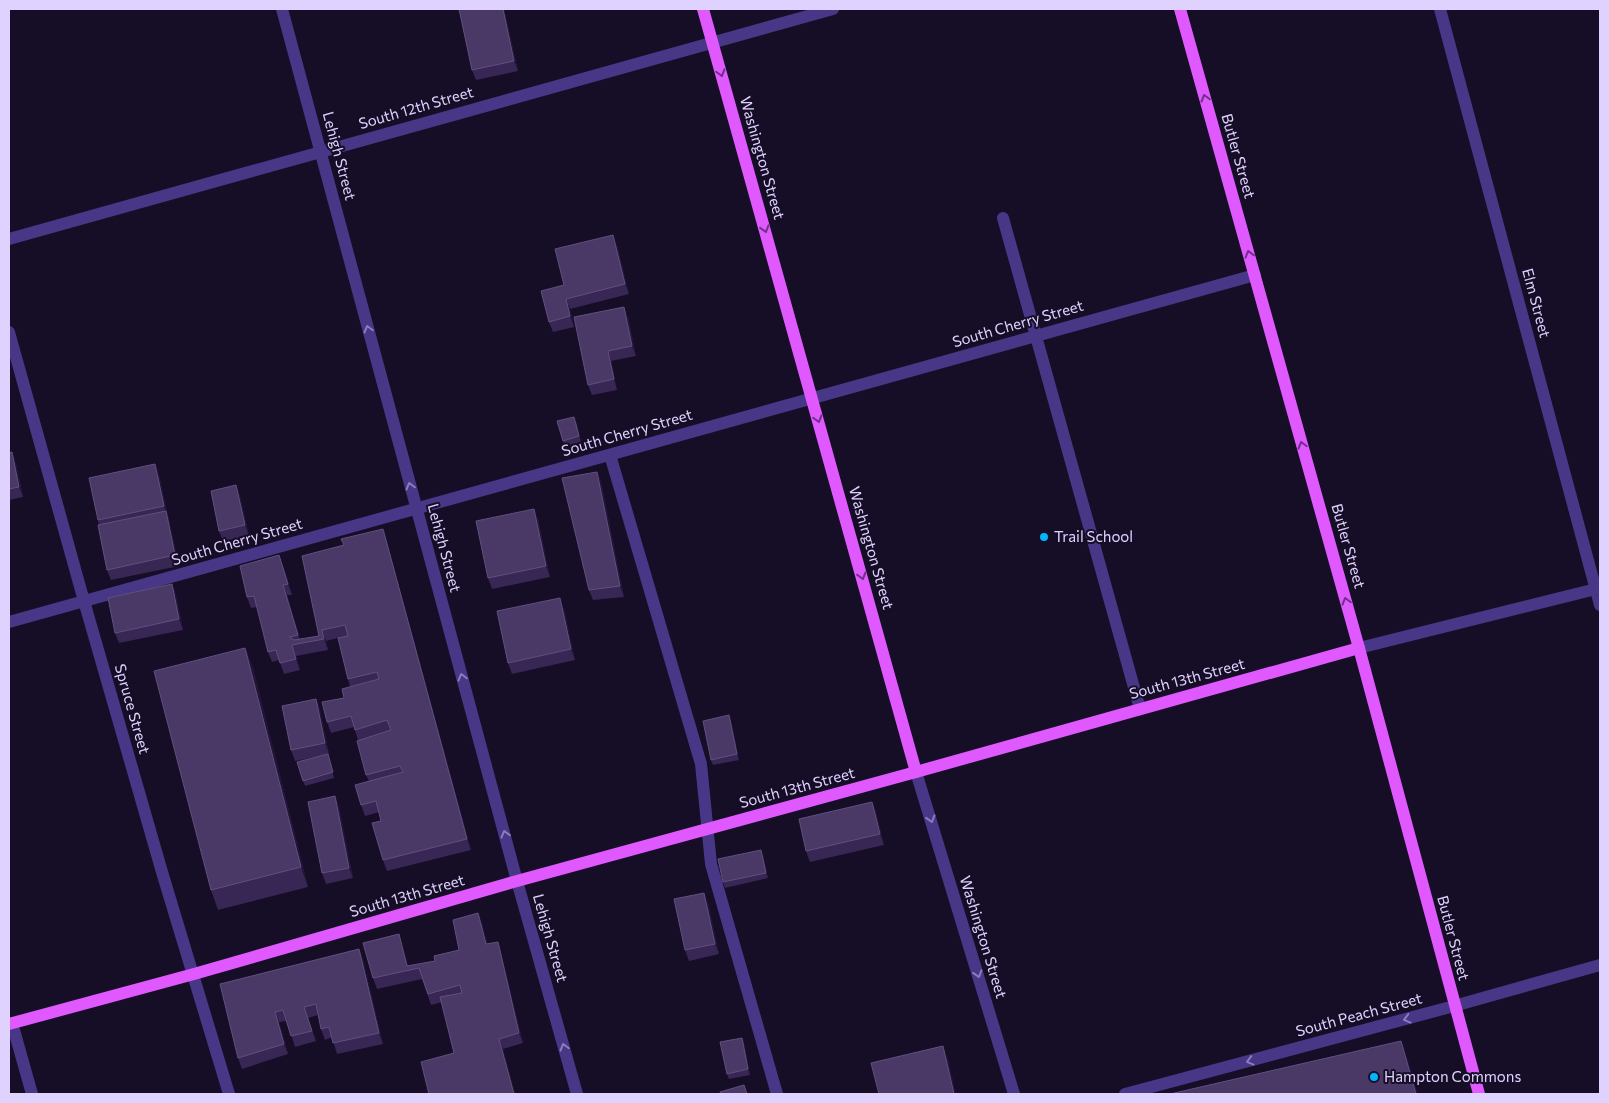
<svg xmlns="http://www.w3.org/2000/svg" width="1609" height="1103" viewBox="0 0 1609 1103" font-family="Commissioner,sans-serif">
  <rect width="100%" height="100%" fill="#160d26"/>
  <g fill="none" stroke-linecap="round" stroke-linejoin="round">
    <g stroke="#483687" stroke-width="12">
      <path d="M282 9 517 881 577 1094"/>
      <path d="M1440 9 1600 605"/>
      <path d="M1003 218 1140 709"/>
      <path d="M9 239 833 9"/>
      <path d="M9 332 84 601 162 872 229 1094"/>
      <path d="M610 455 701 764 711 864 777 1094"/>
      <path d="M9 622 1255 275"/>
      <path d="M1359 648 1596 589"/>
      <path d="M916 772 1014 1094"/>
      <path d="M12 1023 32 1094"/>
      <path d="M1125 1094 1454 1006 1600 965"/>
    </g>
    <g stroke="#e059ff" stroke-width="12">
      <path d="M703 9 916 772"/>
      <path d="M1180 9 1359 648 1479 1094"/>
      <path d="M9 1024 194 974 517 881 916 772 1359 648"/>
    </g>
  </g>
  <g fill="#382654">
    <path d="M459 9H504L518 71 476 80 472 70Z"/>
    <path d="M617 245 629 294 570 309 574 327 553 332 549 322 564 285Z"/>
    <path d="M628 317 636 356 611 361 617 390 592 395 588 385Z"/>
    <path d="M576 422 581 442 565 446 563 441Z"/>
    <path d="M9 453 16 463 23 497 9 500Z"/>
    <path d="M597 472 601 482 624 597 593 600 589 590Z"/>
    <path d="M159 475 179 566 111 580 107 570 99 525 98 520Z"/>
    <path d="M236 485 240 496 249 536 223 541 219 531Z"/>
    <path d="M538 519 550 577 492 589 488 578Z"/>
    <path d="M386 539 471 850 387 871 383 860 381 821 379 812 365 816 361 805 369 781 366 775 358 740 354 727 331 733 327 722 344 698 350 687 348 679 338 638 326 641 328 650 296 656 300 670 284 674 279 660 272 662 268 652 257 607 251 608 247 597 283 566 292 595H287L300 639 319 636 302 556Z"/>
    <path d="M172 584 176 595 183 630 119 643 115 633Z"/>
    <path d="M564 609 575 660 512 674 508 663Z"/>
    <path d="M245 648 253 668 308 887 218 910 211 890Z"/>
    <path d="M316 699 320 710 329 754H328L334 778 305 786 297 762 324 755 295 761 291 750Z"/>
    <path d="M731 721 739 760 713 765 711 760Z"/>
    <path d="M335 796 339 807 353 878 326 884 322 873Z"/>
    <path d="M872 802 876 812 884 845 810 862 806 851Z"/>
    <path d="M763 855 768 878 725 888 723 882Z"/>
    <path d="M708 903 719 954 689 961 685 950Z"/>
    <path d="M482 923 487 944 498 942 501 953 523 1043 503 1049 515 1094H429L454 1053 442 1002 431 1005 422 979 377 989 373 978 402 945 408 966 435 961 459 950Z"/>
    <path d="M359 949 363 960 383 1044 337 1054 332 1037 325 1040 321 1029 318 1015 308 1018 316 1041 295 1047 287 1021 279 1022 288 1054 242 1069 238 1058 220 984Z"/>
    <path d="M742 1038 744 1043 750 1075 729 1079 727 1074Z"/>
  </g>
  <g fill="#23143a">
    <path d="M503 9H504L518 71 514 61Z"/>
    <path d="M613 235 617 245 629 294 625 284Z"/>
    <path d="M566 299 570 309 574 327 570 316Z"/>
    <path d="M624 307 628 317 636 356 632 346Z"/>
    <path d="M608 351 611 361 617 390 614 379Z"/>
    <path d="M12 452 16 463 23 497 19 487Z"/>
    <path d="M155 464 159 475 179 566 175 555Z"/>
    <path d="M597 472 601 482 624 597 620 586Z"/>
    <path d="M236 485 240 496 249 536 245 525Z"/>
    <path d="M534 509 538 519 550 577 546 566Z"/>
    <path d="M383 529 386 539 471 850 467 839Z"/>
    <path d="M279 555 283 566 292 595 288 584Z"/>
    <path d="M172 584 176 595 183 630 179 619Z"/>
    <path d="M283 585 287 595 302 646 298 635Z"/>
    <path d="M560 598 564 609 575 660 571 649Z"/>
    <path d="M322 630 326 641 328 650 324 639Z"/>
    <path d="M292 645 296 656 300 670 296 659Z"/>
    <path d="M245 648 253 668 308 887 301 867Z"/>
    <path d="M316 699 320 710 329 754 325 743Z"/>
    <path d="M729 715 731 721 739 760 737 754Z"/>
    <path d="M335 796 339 807 353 878 349 868Z"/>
    <path d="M872 802 876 812 884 845 880 834Z"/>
    <path d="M761 850 763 855 768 878 766 873Z"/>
    <path d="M704 893 708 903 719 954 715 944Z"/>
    <path d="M478 913 482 923 490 955 486 944Z"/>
    <path d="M399 934 402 945 409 970H408Z"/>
    <path d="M498 942 501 953 523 1043 519 1033Z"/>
    <path d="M359 949 363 960 383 1044 379 1033Z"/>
    <path d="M275 1012 279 1022 288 1054 284 1044Z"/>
    <path d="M742 1038 744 1043 750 1075 748 1069Z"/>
    <path d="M499 1039 503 1049 515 1094H514Z"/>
    <path d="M1401 1041 1408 1060 1418 1094H1416Z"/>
    <path d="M943 1046 949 1062 956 1094H954Z"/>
  </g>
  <g fill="#4a3866" stroke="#61507e">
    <path d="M459 9H503L514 61 472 70Z"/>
    <path d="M613 235 625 284 566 299 570 316 549 322 541 291 564 285 555 249Z"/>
    <path d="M624 307 632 346 608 351 614 379 588 385 574 317Z"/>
    <path d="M574 417 579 436 563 441 557 421Z"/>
    <path d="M12 452 19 487 9 489V453Z"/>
    <path d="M155 464 164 506 98 520 89 478Z"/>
    <path d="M597 472 620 586 589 590 562 478Z"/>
    <path d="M236 485 245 525 219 531 211 491Z"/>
    <path d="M534 509 546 566 488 578 476 521Z"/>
    <path d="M166 511 175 555 107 570 98 525Z"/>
    <path d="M383 529 467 839 383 860 372 823 381 821 376 801 361 805 355 785 403 772 400 766 366 775 357 741 391 730 387 720 355 730 351 716 327 722 322 702 344 698 342 689 379 679 377 672 348 679 338 638 348 636 345 625 322 630 324 639 292 645 296 659 280 663 276 650 268 652 254 596 247 597 240 566 279 555 288 584 283 585 298 635 289 637 294 640 319 636 302 556 344 545 341 539Z"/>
    <path d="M172 584 179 619 115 633 108 598Z"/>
    <path d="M560 598 571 649 508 663 497 611Z"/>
    <path d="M245 648 301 867 211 890 154 671Z"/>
    <path d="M316 699 325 743 291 750 282 706Z"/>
    <path d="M729 715 737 754 711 760 703 721Z"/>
    <path d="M328 754 333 772 303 781 297 762Z"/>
    <path d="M335 796 349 868 322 873 308 802Z"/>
    <path d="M872 802 880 834 806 851 799 819Z"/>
    <path d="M761 850 766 873 723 882 718 859Z"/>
    <path d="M704 893 715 944 685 950 674 899Z"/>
    <path d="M478 913 486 944 498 942 519 1033 499 1039 514 1094H429L421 1062 454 1053 440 997 462 993 460 985 428 994 419 968 373 978 363 943 399 934 407 966 435 961 434 956 459 950 453 920Z"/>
    <path d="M359 949 379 1033 333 1043 329 1027 321 1029 316 1004 304 1007 312 1031 291 1036 283 1010 275 1012 284 1044 238 1058 220 984Z"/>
    <path d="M742 1038 748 1069 727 1074 720 1042Z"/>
    <path d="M1401 1041 1416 1094H1170Z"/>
    <path d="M943 1046 954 1094H879L871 1063Z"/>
    <path d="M744 1085 747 1094H721L720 1092Z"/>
  </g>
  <defs><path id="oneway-chevron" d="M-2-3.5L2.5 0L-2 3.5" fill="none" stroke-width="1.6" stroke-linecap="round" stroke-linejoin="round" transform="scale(1.25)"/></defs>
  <g stroke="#712f88">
    <use href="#oneway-chevron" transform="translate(721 73) rotate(74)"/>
    <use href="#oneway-chevron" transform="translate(1205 98) rotate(-106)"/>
    <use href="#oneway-chevron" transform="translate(765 229) rotate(74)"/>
    <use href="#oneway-chevron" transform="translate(1249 254) rotate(-106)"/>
    <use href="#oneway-chevron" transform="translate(818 419) rotate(74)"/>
    <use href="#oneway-chevron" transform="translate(1302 445) rotate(-106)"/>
    <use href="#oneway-chevron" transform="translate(862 576) rotate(74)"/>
    <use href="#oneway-chevron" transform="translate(1346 601) rotate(-106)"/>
  </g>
  <g stroke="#8c7cbd">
    <use href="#oneway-chevron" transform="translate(368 329) rotate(-105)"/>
    <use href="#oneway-chevron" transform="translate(410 486) rotate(-105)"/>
    <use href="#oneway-chevron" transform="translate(462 677) rotate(-105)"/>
    <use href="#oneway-chevron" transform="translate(931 819) rotate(73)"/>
    <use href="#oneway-chevron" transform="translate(505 834) rotate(-105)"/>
    <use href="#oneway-chevron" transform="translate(978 974) rotate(73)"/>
    <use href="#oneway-chevron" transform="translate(1407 1019) rotate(165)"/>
    <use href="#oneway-chevron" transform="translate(564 1047) rotate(-106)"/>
    <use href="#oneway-chevron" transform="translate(1250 1061) rotate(165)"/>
  </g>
  <g fill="#00b5fd" stroke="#160d26" stroke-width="2">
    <circle cx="1044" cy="537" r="5"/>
    <circle cx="1374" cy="1077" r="5"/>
  </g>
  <g text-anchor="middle" stroke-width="4" stroke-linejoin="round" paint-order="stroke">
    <g font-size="15" fill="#e0d2ff" stroke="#160d26">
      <text transform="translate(416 108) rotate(-16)" y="5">South 12th Street</text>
      <text transform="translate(339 156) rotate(75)" y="5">Lehigh Street</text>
      <text transform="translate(1238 156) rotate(74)" y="5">Butler Street</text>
      <text transform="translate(762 158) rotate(74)" y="5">Washington Street</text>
      <text transform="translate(1536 303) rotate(75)" y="5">Elm Street</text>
      <text transform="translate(1018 324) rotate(-16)" y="5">South Cherry Street</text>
      <text transform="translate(627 433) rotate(-16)" y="5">South Cherry Street</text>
      <text transform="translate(237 542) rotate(-16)" y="5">South Cherry Street</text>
      <text transform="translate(1348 546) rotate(74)" y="5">Butler Street</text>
      <text transform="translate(444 548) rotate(75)" y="5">Lehigh Street</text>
      <text transform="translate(871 548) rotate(74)" y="5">Washington Street</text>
      <text transform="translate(1187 679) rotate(-15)" y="5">South 13th Street</text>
      <text transform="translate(132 709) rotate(74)" y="5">Spruce Street</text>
      <text transform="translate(797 788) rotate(-15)" y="5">South 13th Street</text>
      <text transform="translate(407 896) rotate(-16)" y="5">South 13th Street</text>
      <text transform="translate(983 937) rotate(73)" y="5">Washington Street</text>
      <text transform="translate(550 938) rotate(74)" y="5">Lehigh Street</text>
      <text transform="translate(1453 938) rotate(75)" y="5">Butler Street</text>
      <text transform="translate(1359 1015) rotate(-15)" y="5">South Peach Street</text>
    </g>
    <g font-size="15" fill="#e0d2ff" stroke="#160d26" text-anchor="start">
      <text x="1054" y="542">Trail School</text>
      <text x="1384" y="1082">Hampton Commons</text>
    </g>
  </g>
  <rect width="1609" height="1103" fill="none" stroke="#e0d2ff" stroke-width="20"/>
</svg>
